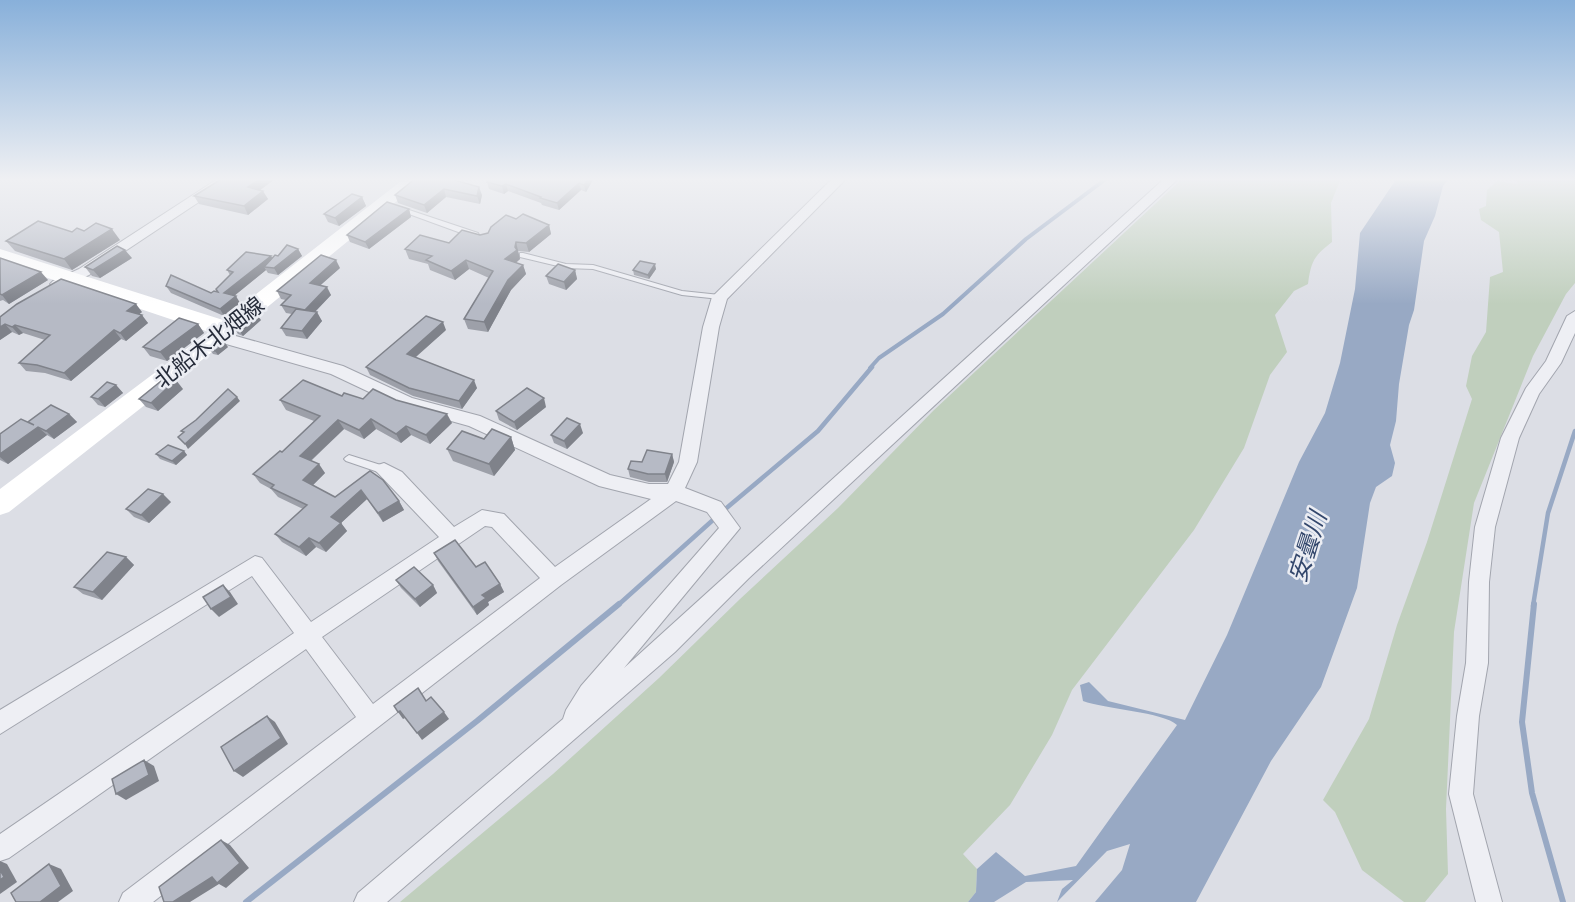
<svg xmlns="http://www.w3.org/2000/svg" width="1575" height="902" viewBox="0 0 1575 902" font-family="'Space Grotesk','Noto Sans JP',sans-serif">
  <rect width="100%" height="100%" fill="#dcdee5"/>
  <g fill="#c0cfbd">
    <path d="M1183 178H1341L1331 203 1332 242C1314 256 1311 261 1308 284L1294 291 1275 315 1287 352 1270 375 1244 448 1194 530 1072 690 1052 735 1010 805 963 854 977 869 976 892 968 902H400L553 774 659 678 740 599 838 508 934 410Z"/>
    <path d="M1514 178H1575V283L1566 294 1533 356 1474 503 1454 632 1446 809 1448 874 1425 902H1404L1362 870 1335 812 1323 800 1369 719 1397 625 1427 542 1472 399 1466 386 1472 356 1486 332 1490 277 1503 272 1499 232 1481 220 1479 209 1486 206 1487 190 1497 181 1518 184Z"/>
  </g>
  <path fill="#98a9c4" d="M1397 178H1449L1443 186 1435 216 1424 241 1414 310 1409 325 1399 384 1396 421 1390 445 1395 463 1392 476 1376 487 1370 503 1357 588 1321 687 1271 761 1196 902H1095L1122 870 1130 844 1107 851 1057 902 1062 889 1073 880 1026 882 994 902H968L976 892 977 869 996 852 1025 876 1076 866 1177 725C1164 712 1104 709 1083 701L1080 685 1089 682 1108 701 1185 720 1227 635 1299 462 1325 413 1340 363 1355 289 1360 233Z"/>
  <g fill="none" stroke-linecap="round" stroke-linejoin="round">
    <path stroke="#98a9c4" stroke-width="4" d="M870 368 879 358 943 314 1026 239 1107 178"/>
    <g stroke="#98a9c4" stroke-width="4.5">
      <path d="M617 606 723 511 818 431 872 367"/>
      <path d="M1533 606 1548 513 1575 431"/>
    </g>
    <g stroke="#98a9c4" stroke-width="6">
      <path d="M1534 604 1522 722 1532 793 1563 902"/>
      <path d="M246 902 477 721 619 604"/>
    </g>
    <defs>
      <g id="lane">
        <path d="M400 207 478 233 479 235 475 237H472L398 210 397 209Z"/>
        <path d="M520 253H523L566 264 593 265 682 291 720 295 724 297 720 299 682 295 593 269 566 268 520 257Z"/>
        <path d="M349 455 387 467 389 470 387 473 384 474 346 461 344 459 346 457Z"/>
      </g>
      <g id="street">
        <path d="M219 178H235L89 275 58 289 50 284 53 281 79 269Z"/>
        <path d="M833 178H847L727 299 719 327 697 462 685 488 721 502 740 528 624 668 1165 178H1179L749 578 675 652 387 902H354L358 893 563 719 566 710 581 686 719 528 707 512 676 501 561 585 153 902H119L123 893 356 717 306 649 9 858 0 861V834L294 633 252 576 0 734V710L255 556 262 558 311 622 439 537 375 470 378 465 384 463 402 472 454 527 482 510 504 514 555 567 651 499 599 486 469 426 401 407 331 374 212 340 210 336 212 332 218 331 343 366 412 398 480 416 610 475 649 484H668L679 462 703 327 712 297ZM485 526 492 527 540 578 373 704 322 637Z"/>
        <path d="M1575 311V333L1561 363 1539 394 1519 438 1495 527 1489 582 1488 663 1479 716 1473 794 1502 902H1476L1449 794 1457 716 1466 663 1469 582 1475 527 1501 438 1526 388 1546 361 1567 316Z"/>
      </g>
    </defs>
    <use href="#lane" stroke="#a2a5ae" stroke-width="2"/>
    <use href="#street" stroke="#a2a5ae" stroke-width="2"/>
    <use href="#lane" fill="#eeeff4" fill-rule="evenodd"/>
    <use href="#street" fill="#eeeff4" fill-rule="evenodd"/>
    <path fill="#fff" fill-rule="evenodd" d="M405 178H425L226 341 9 512 0 515V489L209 332 0 262V249L223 320Z"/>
  </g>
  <g fill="#9da0a9">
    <path d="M223 178H274L275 179 260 190 268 199 248 215 199 204 194 196Z"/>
    <path d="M416 178 482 195 480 204 446 197 427 213 398 203 395 195Z"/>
    <path d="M594 178 586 192 581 190 559 210 542 205 541 203 508 191 504 194 489 189 487 182Z"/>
    <path d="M362 197 366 206 339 226 328 222 324 214Z"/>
    <path d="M409 209 411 217 369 249 350 242 347 235Z"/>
    <path d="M516 219 549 225 551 234 529 252 518 251 520 259 516 263 523 265 526 274 511 290 488 332 468 329 464 319 489 278 469 269 455 280 430 270 428 264 409 259 405 249 449 243 488 233Z"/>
    <path d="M84 231 120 240 72 270 15 251 6 241Z"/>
    <path d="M298 249 302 256 278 275 268 273 266 270 234 296 240 303 224 316 171 293 166 286 211 293 217 291 230 275 227 270 271 256 272 259Z"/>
    <path d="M0 258 48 280 9 304 3 300 0 301Z"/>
    <path d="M132 258 100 278 92 276 85 267Z"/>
    <path d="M340 268 320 285 331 295 315 312 322 321 307 339 286 336 281 328 292 314 286 313 281 305 286 300 281 299 277 291Z"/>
    <path d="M656 269 649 279 634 275 633 270Z"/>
    <path d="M575 270 577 279 566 290 549 284 546 276Z"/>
    <path d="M142 312 139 314 148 323 126 341 121 339 71 381 45 373 26 371 19 363 45 340 23 333 19 335 12 332 0 340V317Z"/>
    <path d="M261 320 243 336 238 334 232 326Z"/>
    <path d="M198 324 204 333 167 361 150 356 143 347Z"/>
    <path d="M446 330 416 357 477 388 462 409 413 396 370 375 366 367Z"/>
    <path d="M228 347 218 355 213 354 210 350Z"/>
    <path d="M116 385 123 393 105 407 98 405 91 397Z"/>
    <path d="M183 389 158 411 146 407 139 399Z"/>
    <path d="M342 396 363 399 396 400 452 423 430 444 411 435 401 443 376 429 364 439 344 429 311 461 325 473 313 485 335 497 370 471 399 501 404 510 383 522 367 499 341 523 347 531 326 552 316 547 306 556 282 542 275 534 303 509 278 497 271 489 260 483 253 474 282 452 314 421 286 410 280 400Z"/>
    <path d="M546 407 517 430 499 420 496 411Z"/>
    <path d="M69 414 77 422 54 439 47 435 8 464 0 460V434L28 422Z"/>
    <path d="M583 433 567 449 554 443 551 435Z"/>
    <path d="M511 437 515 450 494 476 453 461 447 449 484 439Z"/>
    <path d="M184 451 187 455 176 465 160 459 156 454Z"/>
    <path d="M672 454 674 462 667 482H649L630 477 628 469 642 462Z"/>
    <path d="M171 502 149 523 134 517 126 509Z"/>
    <path d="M434 553 476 567 500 584 504 592 488 602 489 605 477 615 438 561Z"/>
    <path d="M126 557 134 565 102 600 83 594 74 587Z"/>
    <path d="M396 580 433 585 437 593 420 607 401 588Z"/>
  </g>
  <g fill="#7f828a">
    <path d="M261 178H274L275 179 252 196 248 187Z"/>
    <path d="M589 178H594L586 192 584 185Z"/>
    <path d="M579 183 581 190 559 210 557 203Z"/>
    <path d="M506 184 508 191 504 194 502 186Z"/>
    <path d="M479 187 482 195 480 204 477 196Z"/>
    <path d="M444 189 446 197 427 213 424 205Z"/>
    <path d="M263 191 268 199 248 215 244 206Z"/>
    <path d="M362 197 366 206 339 226 335 218Z"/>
    <path d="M409 209 411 217 369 249 365 242Z"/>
    <path d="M549 225 551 234 529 252 526 243Z"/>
    <path d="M112 229 120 240 72 270 64 259Z"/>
    <path d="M516 242 520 259 508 269 505 259 515 247Z"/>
    <path d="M298 249 302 256 278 275 274 268Z"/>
    <path d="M125 250 132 258 100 278 93 270Z"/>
    <path d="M271 256 275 263 264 267 266 270 229 300 224 293Z"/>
    <path d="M336 260 340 268 314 291 310 283Z"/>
    <path d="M466 260 469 269 455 280 451 271Z"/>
    <path d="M655 264 656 269 649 279 648 275Z"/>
    <path d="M523 265 526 274 511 290 488 332 484 322 508 280Z"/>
    <path d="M575 270 577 279 566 290 564 282Z"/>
    <path d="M41 272 48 280 9 304 2 295Z"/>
    <path d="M327 287 331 295 309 318 305 310Z"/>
    <path d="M236 296 240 303 224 316 220 309Z"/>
    <path d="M136 304 142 312 133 319 127 311Z"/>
    <path d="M255 312 261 320 243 336 237 327Z"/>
    <path d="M317 312 322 321 307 339 302 331Z"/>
    <path d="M142 315 148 323 126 341 120 333Z"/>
    <path d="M443 322 446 330 411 361 407 354Z"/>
    <path d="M5 324 12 332 0 340V327Z"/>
    <path d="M198 324 204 333 167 361 160 352Z"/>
    <path d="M15 325 23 333 19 335 12 327Z"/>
    <path d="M114 330 121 339 71 381 64 373Z"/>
    <path d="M225 343 228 347 218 355 215 351Z"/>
    <path d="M176 380 183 389 158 411 151 403Z"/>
    <path d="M474 380 477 388 462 409 459 401Z"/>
    <path d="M116 385 123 393 105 407 98 399Z"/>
    <path d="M237 397 240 401 188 449 185 444Z"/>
    <path d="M544 398 546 407 517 430 514 422Z"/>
    <path d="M69 414 77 422 54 439 46 431Z"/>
    <path d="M447 414 452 423 430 444 426 435Z"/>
    <path d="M371 419 376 429 364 439 359 430Z"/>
    <path d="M338 420 344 429 306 465 300 456Z"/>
    <path d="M580 424 583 433 567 449 564 441Z"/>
    <path d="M406 426 411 435 401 443 396 434Z"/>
    <path d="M38 427 47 435 8 464 0 457V454Z"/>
    <path d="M511 437 515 450 494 476 489 464Z"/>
    <path d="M184 451 187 455 176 465 172 461Z"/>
    <path d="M672 454 674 462 667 482 665 474Z"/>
    <path d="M319 464 325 473 309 489 303 480Z"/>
    <path d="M361 490 367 499 341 523 347 531 326 552 319 543 331 517Z"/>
    <path d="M163 494 171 502 149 523 141 515Z"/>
    <path d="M399 501 404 510 383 522 378 513Z"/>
    <path d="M309 538 316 547 306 556 299 547Z"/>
    <path d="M126 557 134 565 102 600 93 592Z"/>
    <path d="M500 584 504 592 488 602 489 605 477 615 473 607 482 595Z"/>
    <path d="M223 585 230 592 238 604 219 617 211 609Z"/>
    <path d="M433 585 437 593 420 607 415 599Z"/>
    <path d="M400 711 405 718 403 719 398 712Z"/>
    <path d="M444 712 449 719 422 740 417 733Z"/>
    <path d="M267 716 275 722 288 744 243 777 234 771Z"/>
    <path d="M144 760 154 766 159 781 126 800 116 794Z"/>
    <path d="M221 840 230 845 249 868 226 888 219 884 190 902H173Z"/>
    <path d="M0 861 7 864 17 882 0 894Z"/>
    <path d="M49 864 61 869 73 891 58 902H40Z"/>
  </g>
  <g fill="#b6bac5" stroke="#7f828a" stroke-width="1.5">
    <path d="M223 178H261L248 187 263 191 244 206 194 196Z"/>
    <path d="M416 178H447L479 187 477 196 444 189 424 205 395 195Z"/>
    <path d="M491 178H589L584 185 579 183 557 203 540 198 541 197 506 184 502 186 487 182Z"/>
    <path d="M352 194 362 197 335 218 324 214Z"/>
    <path d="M387 202 409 209 365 242 347 235Z"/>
    <path d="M523 214 549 225 526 243 516 242 515 247 517 250 505 259 523 265 508 280 484 322 464 319 493 271 466 260 451 271 426 260 432 256 405 249 420 235 449 243 462 230 480 235 488 233 491 227 506 215 516 219Z"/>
    <path d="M38 221 72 232 77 228 84 231 96 223 112 229 64 259 6 241Z"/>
    <path d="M287 245 298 249 274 268 264 267 275 255 278 256Z"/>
    <path d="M117 246 125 250 93 270 85 267Z"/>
    <path d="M246 252 271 256 224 293 236 296 220 309 166 286 171 275 211 293 214 291 218 292 216 289 233 272 227 270Z"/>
    <path d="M321 255 336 260 310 283 327 287 305 310 281 305 291 295 277 291Z"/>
    <path d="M0 258 41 272 2 295 0 294Z"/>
    <path d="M640 261 655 264 648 275 633 270Z"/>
    <path d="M558 264 575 270 564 282 546 276Z"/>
    <path d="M61 279 136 304 127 311 142 315 120 333 114 330 64 373 37 365 19 363 50 335 15 325 12 327 5 324 0 327V317L17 304Z"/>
    <path d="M296 309 317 312 302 331 281 328Z"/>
    <path d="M251 310 255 312 237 327 232 326Z"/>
    <path d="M426 316 443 322 407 354 474 380 459 401 409 388 366 367Z"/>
    <path d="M179 318 198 324 160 352 143 347Z"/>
    <path d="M221 341 225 343 215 351 210 350Z"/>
    <path d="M166 377 176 380 151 403 139 399Z"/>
    <path d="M303 380 342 396 344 393 363 399 373 389 396 400 447 414 426 435 406 426 396 434 371 419 359 430 338 420 300 456 319 464 303 480 335 497 370 471 383 480 399 501 378 513 361 490 331 517 341 523 319 543 309 538 299 547 275 534 307 505 271 488 274 485 253 474 280 451 282 452 320 416 280 400Z"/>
    <path d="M107 382 116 385 98 399 91 397Z"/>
    <path d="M527 388 544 398 514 422 496 411Z"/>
    <path d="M228 389 237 397 185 444 178 437 184 432 181 431 196 420Z"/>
    <path d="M51 405 69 414 46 431 38 427 0 454V434L21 419 34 425 28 422Z"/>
    <path d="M567 418 580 424 564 441 551 435Z"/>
    <path d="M492 429 511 437 489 464 447 449 462 431 484 439Z"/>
    <path d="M168 445 184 451 172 461 156 454Z"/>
    <path d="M647 450 672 454 665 474H648L628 469 631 461 642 462Z"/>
    <path d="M148 489 163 494 141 515 126 509Z"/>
    <path d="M455 540 476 567 485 562 500 584 482 595 486 598 473 607 434 553Z"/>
    <path d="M107 552 126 557 93 592 74 587Z"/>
    <path d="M414 567 433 585 415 599 396 580Z"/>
    <path d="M223 585 231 597 211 609 203 597Z"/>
    <path d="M418 688 426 701 431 697 444 712 417 733 400 711 398 712 394 706Z"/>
    <path d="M267 716 281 738 234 771 221 747Z"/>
    <path d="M144 760 149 775 116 794 112 779Z"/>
    <path d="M221 840 240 863 217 883 212 877 173 902H164L159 887Z"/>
    <path d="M49 864 61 886 40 902H16L11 893Z"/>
    <path d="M0 870 4 877 0 880Z"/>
  </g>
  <linearGradient id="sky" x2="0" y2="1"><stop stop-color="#88b0da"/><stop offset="0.59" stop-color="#eff0f3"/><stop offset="1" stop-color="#eff0f3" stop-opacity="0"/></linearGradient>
  <rect width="1575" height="304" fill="url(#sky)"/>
  <g text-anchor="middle" stroke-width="5" stroke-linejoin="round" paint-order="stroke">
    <g font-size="22" fill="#262c3a" stroke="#ebedf3">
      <text transform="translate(209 342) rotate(-38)" y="8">北船木北畑線</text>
    </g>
    <g font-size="24" font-style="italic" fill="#33476c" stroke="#ebedf3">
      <text transform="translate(1308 547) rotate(-72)" y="8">安曇川</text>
    </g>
  </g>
</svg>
